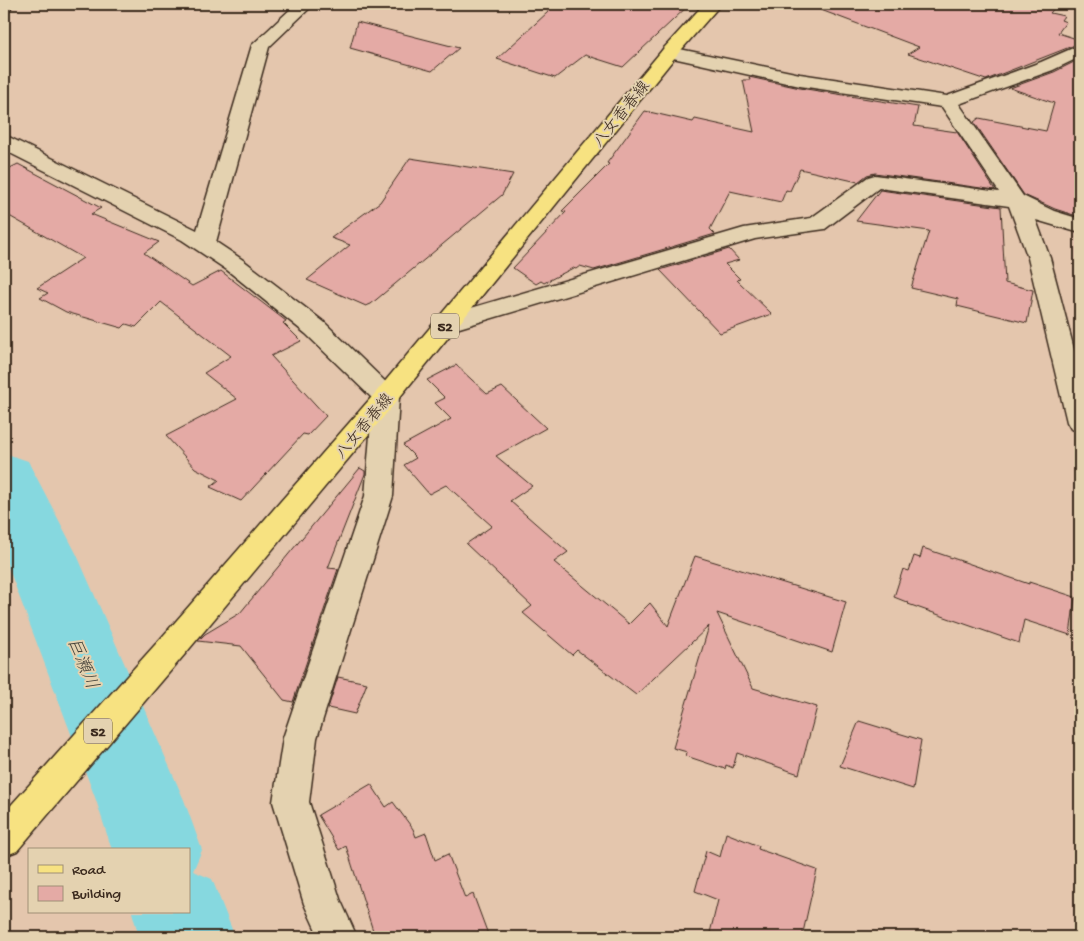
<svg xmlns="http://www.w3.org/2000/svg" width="1084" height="941" viewBox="0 0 1084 941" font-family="'Gochi Hand','Klee One',sans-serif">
  <rect width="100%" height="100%" fill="#e4c6ad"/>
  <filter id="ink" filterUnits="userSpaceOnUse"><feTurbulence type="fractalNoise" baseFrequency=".02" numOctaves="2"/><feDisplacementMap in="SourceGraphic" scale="10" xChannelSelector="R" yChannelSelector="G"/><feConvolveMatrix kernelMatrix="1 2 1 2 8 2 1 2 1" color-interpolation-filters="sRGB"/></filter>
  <g filter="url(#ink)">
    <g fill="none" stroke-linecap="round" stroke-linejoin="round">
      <path fill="#86d8df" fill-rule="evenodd" d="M4 453 28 461 77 555 184 800 202 850 193 871 212 879 235 937H139L132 912H189V850H112L96 800 4 556Z"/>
    </g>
    <g fill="#e4aaa5" stroke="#3b2a1e">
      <path d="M549 4H690L623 67 585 55 555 78 497 59 548 12Z"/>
      <path d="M814 4H1058L1050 13 1064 16 1061 20 1066 22 1058 33 1080 40V43L986 80 908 54 919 47 813 7Z"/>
      <path d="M357 22 459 48 432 71 350 48Z"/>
      <path d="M1080 59V217L1055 209 1024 195 974 122 979 118 1046 131 1054 103 1010 88 1054 72Z"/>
      <path d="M749 77 800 88 918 107 914 126 957 132 995 190 875 173 867 175 858 182 800 169 790 191 786 190 781 202 730 191 710 229 715 234 594 270 580 266 576 269 573 268 544 283 541 281 536 284 513 268 566 212 562 211 609 164 607 163 645 111 693 122 695 119 754 132 743 80H750Z"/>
      <path d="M410 158 513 174 502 195 371 304 366 306 307 280 350 245 331 238 380 202Z"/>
      <path d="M18 164 101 208 91 214 159 242 144 253 192 286 221 271 286 321 283 323 301 341 271 356 326 416 308 435 303 434 241 501 210 487 219 480 195 468 166 436 237 399 204 373 231 356 161 302 136 327 126 324 122 328 66 312 40 298 48 293 37 288 83 258 4 213V171Z"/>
      <path d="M880 190 1001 207 1005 283 1033 290 1027 323 957 306 958 299 911 288 929 231 856 221Z"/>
      <path d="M729 249 739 260 725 264 740 279 737 280 772 314 720 333 660 270Z"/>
      <path d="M456 365 487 394 502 387 546 428 496 456 532 486 510 501 568 552 554 562 629 624 650 603 668 626 695 556 846 602 832 652 717 613 753 688 817 707 799 774 737 753 733 768 726 765 725 769 686 756 687 752 673 748 709 626 636 695 577 650 572 655 523 613 532 606 466 544 492 526 446 485 429 494 404 465 416 458 403 445 451 419 435 403 445 398 427 380Z"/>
      <path d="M360 468 365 471V474L328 568 338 569 293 702 284 700 241 646 198 641 205 634 240 613Z"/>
      <path d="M923 548 1029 584V582L1075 597 1070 635 1024 620 1019 643 908 604 909 603 894 597 903 569 909 571 914 556 920 558Z"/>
      <path d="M338 677 367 683 355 714 328 708Z"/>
      <path d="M859 721 921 740 913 789 840 766Z"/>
      <path d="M371 784 386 807 393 802 413 829 416 837 426 833 435 860 448 854 465 898 473 894 489 937H375L346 846 339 850 318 815Z"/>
      <path d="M726 833 759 846 758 849 817 870 802 937H709L718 900 695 891 706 851 720 857Z"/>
    </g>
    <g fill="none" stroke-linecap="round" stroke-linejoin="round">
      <defs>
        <g id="minor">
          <path d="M4 4H13L10 9 4 10Z"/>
          <path d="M296 4H314L269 47 216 242 243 260 324 322 395 391 399 397 393 496 317 738 309 802 340 899 357 937H319L304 904 273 802 283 738 365 496 373 399 306 334 227 270 182 240 4 150V136L11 138 197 230 252 45Z"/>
          <path d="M1080 45V57L1053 70 959 104 1023 196 1054 211 1080 219V233L1036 220 1050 258 1080 372V431L1071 429 1067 422 1028 258 1009 206 879 188 825 229 755 239 446 332 437 330 434 324 437 318 744 228 811 218 868 177 875 175 999 192 942 107 800 86 664 56 661 52 664 48 670 47 800 74 947 96 1041 62Z"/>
        </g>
        <path id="primary" d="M704 4H721L676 56 395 403 185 654 17 851 4 856V813L163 636 377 391 664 48Z"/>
      </defs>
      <use href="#minor" stroke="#3b2a1e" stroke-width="3"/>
      <use href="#primary" stroke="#3b2a1e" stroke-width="3"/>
      <use href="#minor" fill="#e4d2b0" fill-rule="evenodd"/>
      <use href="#primary" fill="#f7e281" fill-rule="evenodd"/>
    </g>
  </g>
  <g text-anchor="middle" stroke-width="4" stroke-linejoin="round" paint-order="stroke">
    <g fill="#e4d2b0" stroke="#6e5c4a" stroke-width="1">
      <rect x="431" y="313.5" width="28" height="25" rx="4"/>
      <rect x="84" y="718.5" width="28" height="25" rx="4"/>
    </g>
    <g font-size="15" font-weight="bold" fill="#3b2a1e">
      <text x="445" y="331">52</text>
      <text x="98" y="736">52</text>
    </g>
    <g font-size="16" fill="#3b2a1e" stroke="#e4d2b0">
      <text transform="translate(620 113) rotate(-51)" y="6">八女香春線</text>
      <text transform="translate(363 425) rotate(-50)" y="6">八女香春線</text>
    </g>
    <g font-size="18" font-style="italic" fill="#46443b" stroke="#e4d2b0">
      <text transform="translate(84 663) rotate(68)" y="6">巨瀬川</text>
    </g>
  </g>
  <rect width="1084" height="941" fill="none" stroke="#e4d2b0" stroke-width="20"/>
  <rect x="10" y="10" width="1064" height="921" fill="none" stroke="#3b2a1e" stroke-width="2" filter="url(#ink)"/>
  <rect x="28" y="848" width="162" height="65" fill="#e4d2b0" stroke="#a08f76"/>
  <rect x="38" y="865" width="25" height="8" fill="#f7e281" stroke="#a08f76"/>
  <text x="72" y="874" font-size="15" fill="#3b2a1e">Road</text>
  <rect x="38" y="886" width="25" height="15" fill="#e4aaa5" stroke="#a08f76"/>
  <text x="72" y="898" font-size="15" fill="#3b2a1e">Building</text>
</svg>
